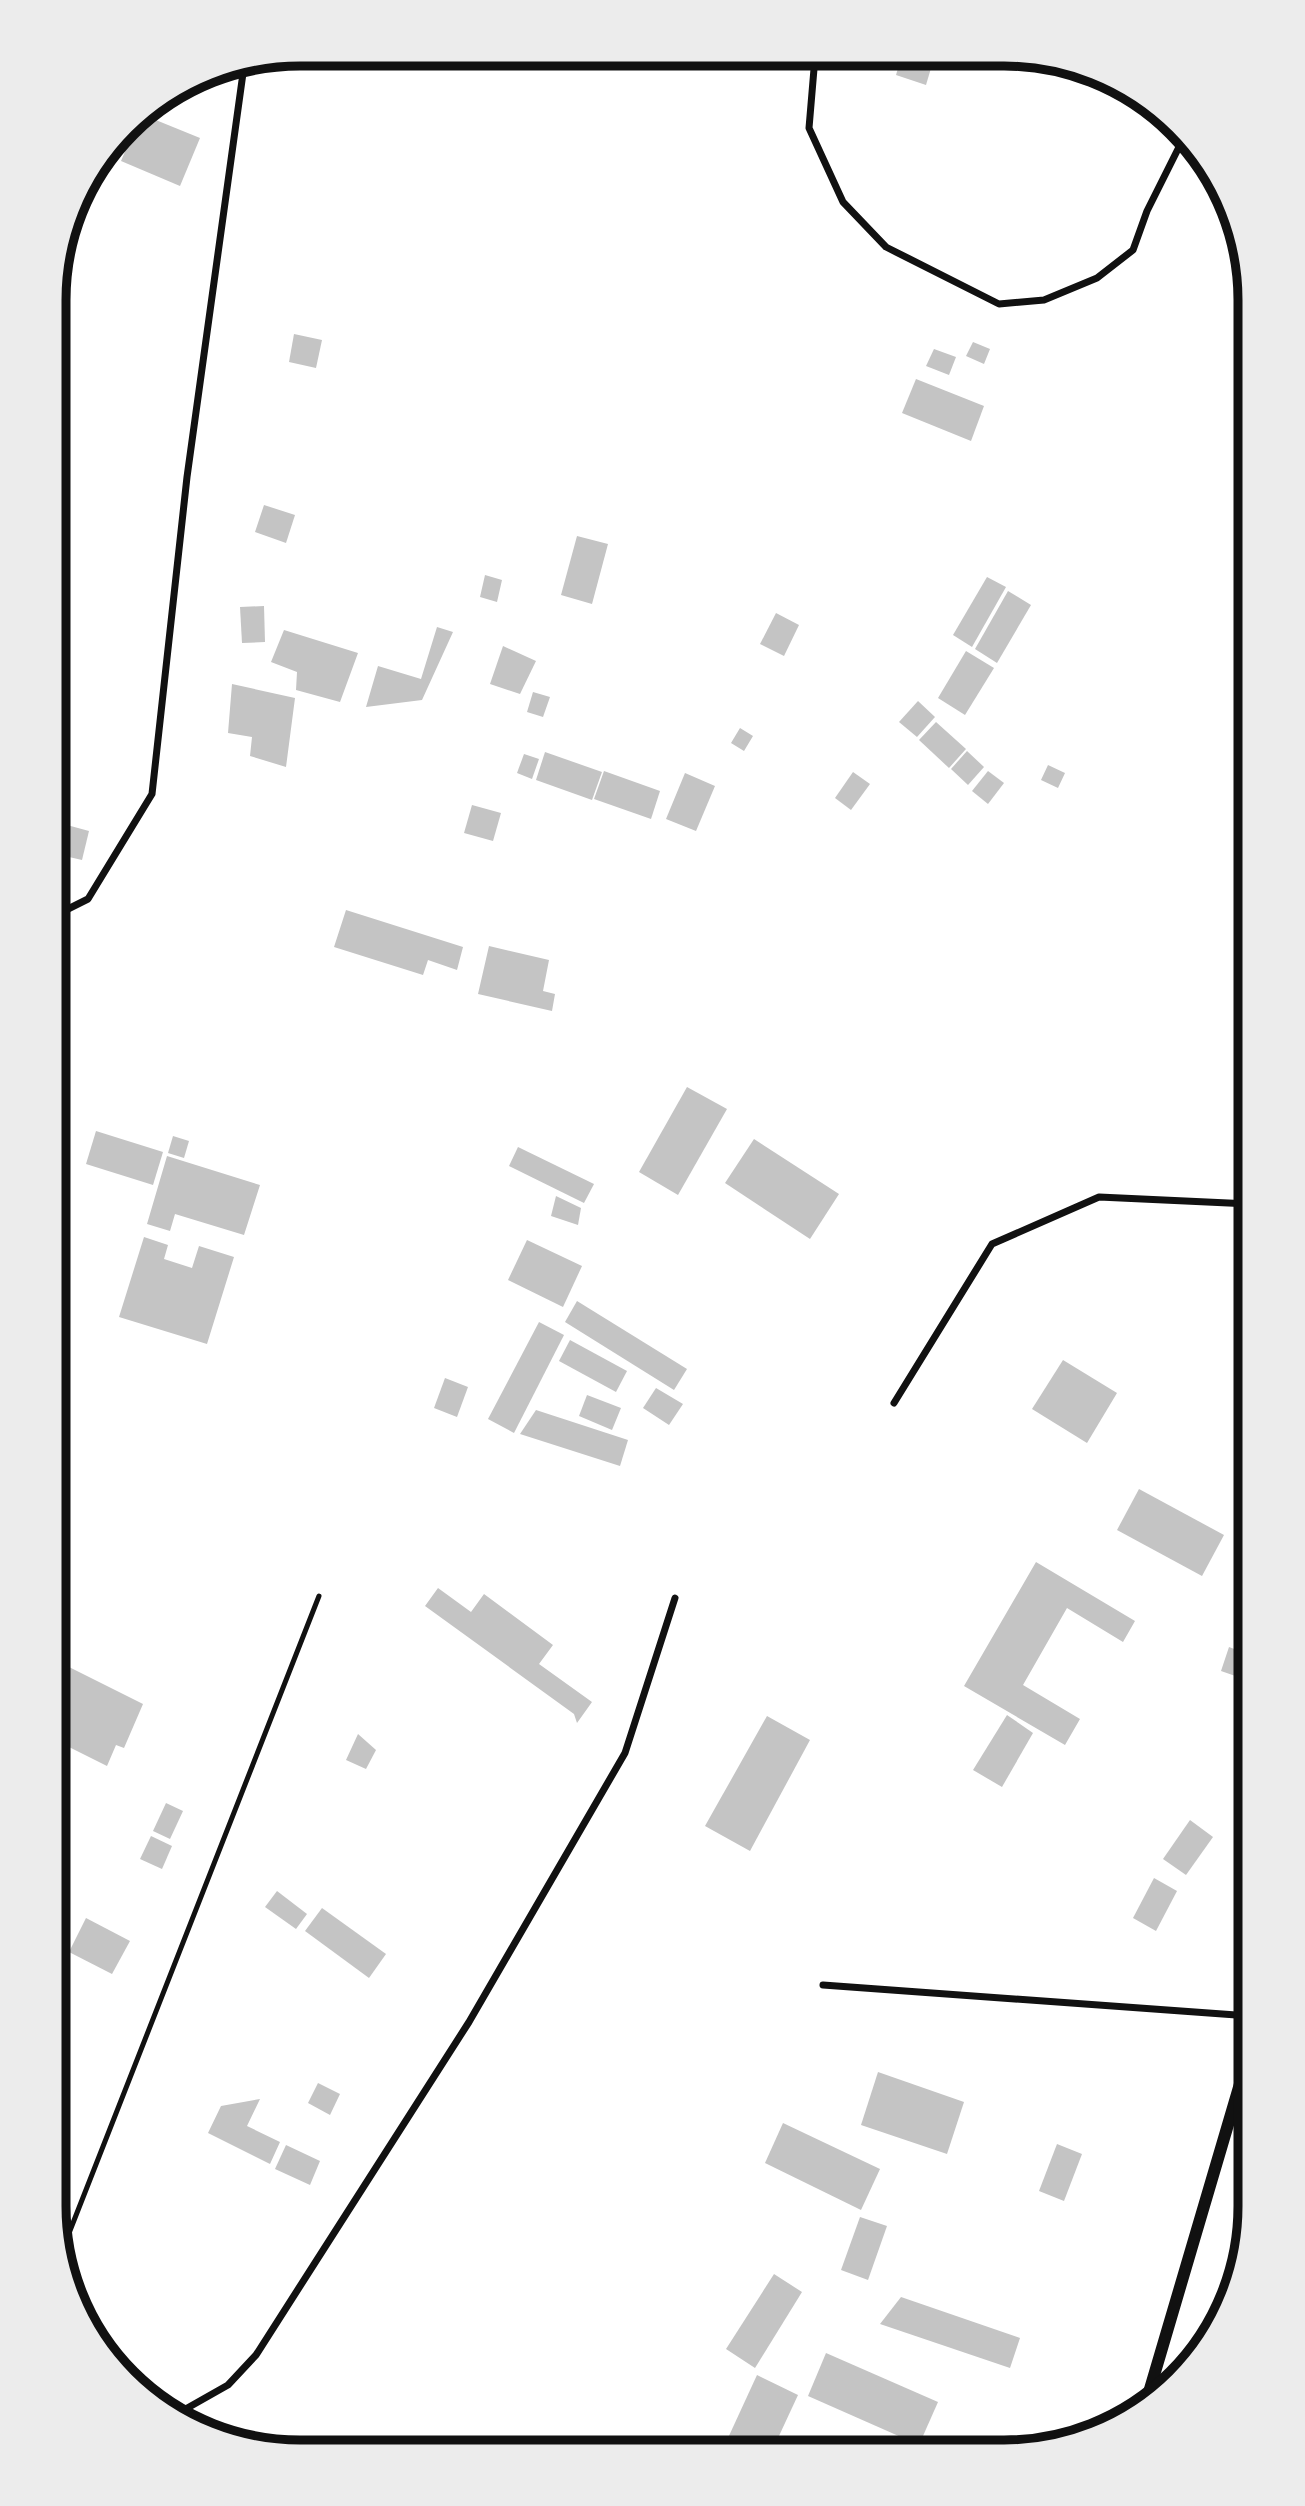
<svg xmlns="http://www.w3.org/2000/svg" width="1305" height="2506" viewBox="0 0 1305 2506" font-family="Figtree,sans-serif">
  <rect width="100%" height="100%" fill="#fff"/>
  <g fill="#c4c4c4">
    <path d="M875 58H899L896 69 873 62Z"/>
    <path d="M901 58H934L926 85 896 75Z"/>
    <path d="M141 114 200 138 180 186 121 161Z"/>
    <path d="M294 334 322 340 316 368 289 362Z"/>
    <path d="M973 342 990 349 984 364 966 356Z"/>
    <path d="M934 349 956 357 949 375 926 366Z"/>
    <path d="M916 379 984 406 971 441 902 413Z"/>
    <path d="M264 505 295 515 286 543 255 532Z"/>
    <path d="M577 536 608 544 592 604 561 595Z"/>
    <path d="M485 575 502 580 497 602 480 597Z"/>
    <path d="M987 577 1006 587 972 647 953 635Z"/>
    <path d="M1008 591 1031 605 997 663 975 649Z"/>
    <path d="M264 606 265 642 242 643 240 607Z"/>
    <path d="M776 613 799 625 784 656 760 644Z"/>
    <path d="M437 627 453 632 422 700 366 707 378 666 421 679Z"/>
    <path d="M284 630 358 653 340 702 296 690 297 672 271 662Z"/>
    <path d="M503 646 536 661 520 694 490 684Z"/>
    <path d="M966 651 994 668 965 715 938 698Z"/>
    <path d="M232 684 295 698 286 767 250 756 252 737 228 733Z"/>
    <path d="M533 692 550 697 543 717 527 712Z"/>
    <path d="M918 701 935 717 917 737 899 722Z"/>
    <path d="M936 722 966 749 949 768 919 740Z"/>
    <path d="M740 728 753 736 744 751 731 743Z"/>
    <path d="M967 751 984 767 968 785 951 769Z"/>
    <path d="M545 752 602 772 592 800 536 780Z"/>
    <path d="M524 754 539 759 532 779 517 773Z"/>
    <path d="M1048 765 1065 773 1058 788 1041 780Z"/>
    <path d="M604 771 660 791 651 819 594 799Z"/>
    <path d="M988 771 1004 783 988 804 972 791Z"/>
    <path d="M853 772 870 784 851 810 835 798Z"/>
    <path d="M685 773 715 786 696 831 666 819Z"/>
    <path d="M472 805 501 813 493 841 464 833Z"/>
    <path d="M56 822 89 831 82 860 56 854Z"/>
    <path d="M346 910 463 947 457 970 428 960 423 975 334 947Z"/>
    <path d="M489 946 549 960 543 991 555 994 552 1011 478 994Z"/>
    <path d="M687 1087 727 1109 678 1195 639 1172Z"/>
    <path d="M96 1131 163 1152 153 1185 86 1164Z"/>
    <path d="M173 1136 189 1141 184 1158 168 1153Z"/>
    <path d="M754 1139 839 1194 810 1239 725 1183Z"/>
    <path d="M518 1147 594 1184 584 1203 509 1166Z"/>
    <path d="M167 1156 260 1185 244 1235 175 1214 170 1231 147 1224Z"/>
    <path d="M556 1196 581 1208 578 1225 551 1216Z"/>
    <path d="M144 1237 168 1245 164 1259 192 1268 199 1246 234 1257 207 1344 119 1317Z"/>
    <path d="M527 1240 582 1266 563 1307 508 1280Z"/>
    <path d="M577 1301 687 1369 674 1390 565 1322Z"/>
    <path d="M539 1322 564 1335 514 1433 488 1419Z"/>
    <path d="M570 1340 627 1371 616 1392 559 1361Z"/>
    <path d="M1063 1360 1117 1393 1087 1443 1032 1409Z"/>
    <path d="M445 1378 468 1387 457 1417 434 1408Z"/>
    <path d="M656 1388 683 1404 669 1425 643 1408Z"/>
    <path d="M587 1395 621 1408 612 1430 579 1416Z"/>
    <path d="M536 1410 628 1440 620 1466 520 1434Z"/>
    <path d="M1139 1489 1224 1535 1202 1576 1117 1530Z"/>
    <path d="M1036 1562 1135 1621 1123 1642 1067 1608 1023 1685 1080 1719 1065 1745 964 1686Z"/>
    <path d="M438 1588 471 1612 484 1594 553 1645 539 1664 592 1702 577 1723 574 1714 425 1606Z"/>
    <path d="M1229 1647 1250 1655 1244 1679 1221 1671Z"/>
    <path d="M55 1660 143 1704 124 1748 116 1745 107 1766 55 1740Z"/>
    <path d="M1007 1715 1033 1733 1002 1787 973 1770Z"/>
    <path d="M767 1716 810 1740 750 1851 705 1826Z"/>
    <path d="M358 1734 376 1750 366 1769 346 1760Z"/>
    <path d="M166 1803 183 1811 170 1839 153 1831Z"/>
    <path d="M1190 1820 1213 1837 1186 1875 1163 1859Z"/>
    <path d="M151 1836 172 1846 162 1869 140 1859Z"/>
    <path d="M1154 1878 1177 1891 1156 1931 1133 1918Z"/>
    <path d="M277 1891 307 1914 296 1929 265 1907Z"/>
    <path d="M322 1908 386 1954 369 1978 305 1931Z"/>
    <path d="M86 1918 130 1941 112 1974 69 1952Z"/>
    <path d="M878 2072 964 2102 947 2154 861 2125Z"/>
    <path d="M318 2083 340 2094 330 2115 308 2103Z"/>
    <path d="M260 2099 247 2126 280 2142 270 2164 208 2133 221 2106Z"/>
    <path d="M783 2123 880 2169 861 2210 765 2163Z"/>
    <path d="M1057 2144 1082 2154 1064 2201 1039 2191Z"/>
    <path d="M286 2145 320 2161 310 2185 275 2169Z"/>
    <path d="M860 2217 887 2226 868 2280 841 2270Z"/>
    <path d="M774 2274 802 2292 755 2368 726 2349Z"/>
    <path d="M901 2297 1020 2338 1010 2368 880 2324Z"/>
    <path d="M826 2353 938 2402 919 2445 808 2396Z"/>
    <path d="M757 2375 798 2395 772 2451H722Z"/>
    <path d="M519 2439 545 2450H518Z"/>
  </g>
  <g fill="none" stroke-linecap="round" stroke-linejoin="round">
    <path stroke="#111" stroke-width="5" d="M62 2251 319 1596"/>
    <g stroke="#111" stroke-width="7">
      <path d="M815 57 809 128 843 202 886 247 999 304 1044 300 1097 278 1133 250 1147 211 1183 139"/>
      <path d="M56 915 88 899 152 794 187 477 244 66"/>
      <path d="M894 1403 992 1244 1099 1197 1250 1204"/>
      <path d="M823 1985 1250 2016"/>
      <path d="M175 2415 228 2385 256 2355 469 2022 625 1753 675 1598"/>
    </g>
    <path stroke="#111" stroke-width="12" d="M1145 2406 1250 2050"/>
  </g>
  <path d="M0 0H1305V2506H0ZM300 66H1004A234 234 0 0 1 1238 300V2206A234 234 0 0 1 1004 2440H300A234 234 0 0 1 66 2206V300A234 234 0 0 1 300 66Z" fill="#ececec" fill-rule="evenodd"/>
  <path fill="none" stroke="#111" stroke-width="9" d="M300 66H1004A234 234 0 0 1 1238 300V2206A234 234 0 0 1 1004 2440H300A234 234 0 0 1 66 2206V300A234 234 0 0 1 300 66Z"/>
</svg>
